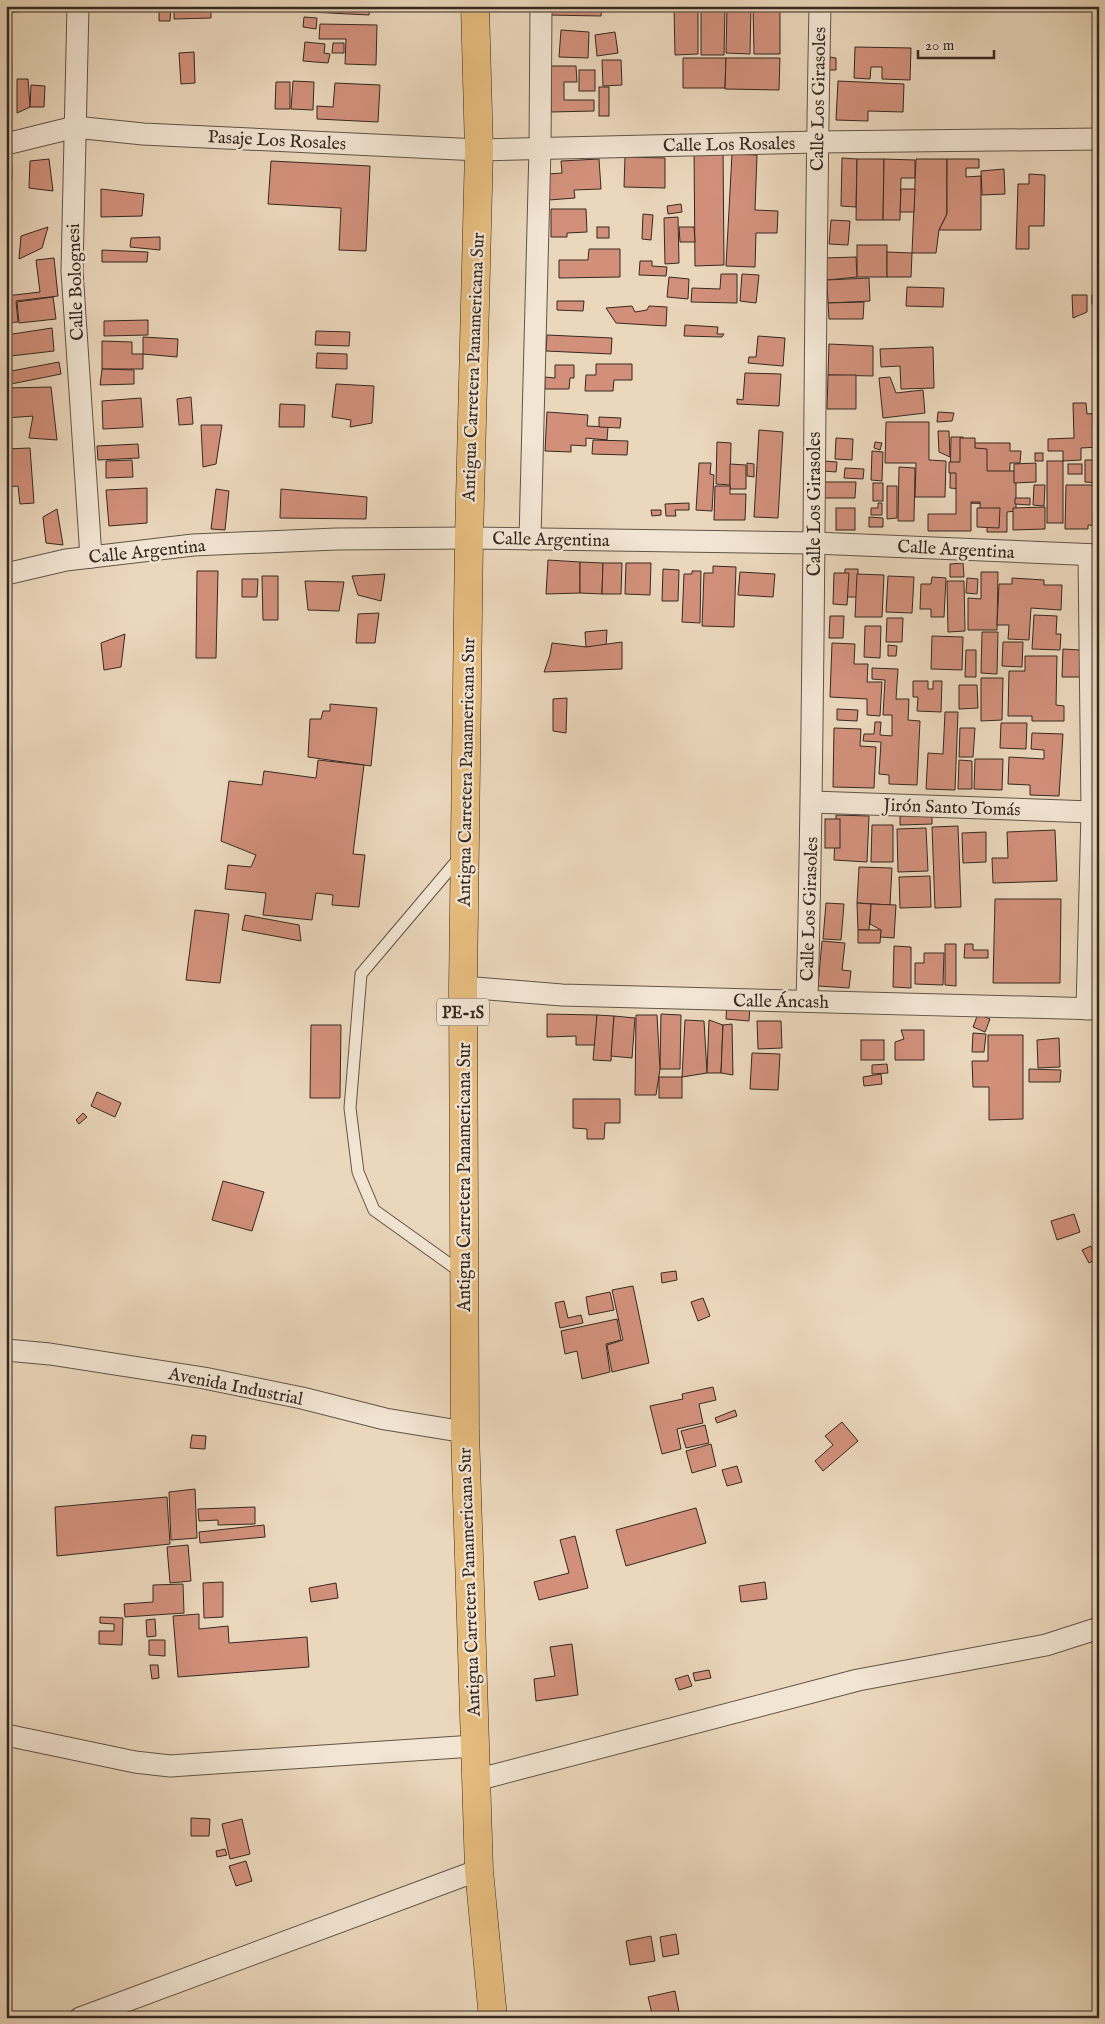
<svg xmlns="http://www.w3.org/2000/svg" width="1105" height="2024" viewBox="0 0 1105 2024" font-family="'IM FELL English',serif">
  <rect width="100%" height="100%" fill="#ebd7bc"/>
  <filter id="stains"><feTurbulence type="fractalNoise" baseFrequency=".004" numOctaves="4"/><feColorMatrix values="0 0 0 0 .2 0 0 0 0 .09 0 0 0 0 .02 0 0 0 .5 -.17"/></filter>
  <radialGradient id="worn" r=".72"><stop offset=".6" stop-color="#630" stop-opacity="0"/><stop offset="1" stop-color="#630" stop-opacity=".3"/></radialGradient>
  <g fill="#d2907b" stroke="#352921">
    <path d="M6 6H15L16 12 6 14Z"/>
    <path d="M15 6H50V9L16 12Z"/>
    <path d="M174 6H211V18L174 19Z"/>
    <path d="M250 6H370L369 15 250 9Z"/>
    <path d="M547 6H602L601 16 547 15Z"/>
    <path d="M606 6H638V8Z"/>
    <path d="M674 6H698V54L675 55Z"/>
    <path d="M701 6H725L724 55H701Z"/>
    <path d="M727 6H751L750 54 726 53Z"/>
    <path d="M753 6H780V54H754Z"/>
    <path d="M159 7H171L170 21H159Z"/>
    <path d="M304 17 317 18 316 29 303 27Z"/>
    <path d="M320 24 377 25 376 65 345 64 346 39H319Z"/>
    <path d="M561 30 589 32 588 58 559 57Z"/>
    <path d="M615 32 618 53 597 56 595 35Z"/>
    <path d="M305 42 325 44 324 53 330 54 328 63 303 61Z"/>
    <path d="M333 43H344V53H332Z"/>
    <path d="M855 47 911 48 910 80 882 79V67H871L870 79 854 78Z"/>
    <path d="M194 52 195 83 181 84 179 53Z"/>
    <path d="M830 57 836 58V70H829Z"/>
    <path d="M683 58H726L725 88H683Z"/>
    <path d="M726 58H780L779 90 725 89Z"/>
    <path d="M602 60H621L622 85 603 86Z"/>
    <path d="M6 65H12L11 117H6Z"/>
    <path d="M551 66H576L577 82H564V100H594V111L551 112Z"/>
    <rect x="579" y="70" width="16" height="21"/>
    <path d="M17 79H28L30 107 17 113Z"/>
    <path d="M293 81 314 82 313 110 291 109Z"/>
    <path d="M838 81 904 84 903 112 868 111V121L836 120Z"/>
    <path d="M276 82H290V109H275Z"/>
    <path d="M335 83 380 85 378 122 317 119V106L333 107Z"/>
    <path d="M31 85 45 86 44 107H30Z"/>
    <rect x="599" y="87" width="10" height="29"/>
    <path d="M723 147 724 265 695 266 694 148Z"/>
    <path d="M732 154 757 155 755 210 778 211 777 233H756L755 267 726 266Z"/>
    <path d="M625 157 665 158V188L624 187Z"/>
    <path d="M842 158 857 159 856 207 841 206Z"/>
    <path d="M49 159 53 191 29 188 30 161Z"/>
    <path d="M599 159 601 189 574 190 575 198 549 200 548 174 562 173 561 161Z"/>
    <path d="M857 159H884L883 220H856Z"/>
    <path d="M884 159 915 160V178H901L900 220H883Z"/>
    <path d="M916 159H947V214L939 230 936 253H912Z"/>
    <path d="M947 159H979V168H966V177L981 176V230H939L947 214Z"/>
    <path d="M271 161 370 166 366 251 339 250 341 208 268 204Z"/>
    <path d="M12 166V179L6 182V167Z"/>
    <path d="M1004 169 1005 194 982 195 981 171Z"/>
    <path d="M1029 174 1045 175 1044 226H1029V249H1016L1018 184H1029Z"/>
    <path d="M101 189 144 194 142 216 101 217Z"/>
    <path d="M901 189H915L914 212H900Z"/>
    <path d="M681 204 682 212 668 214 667 206Z"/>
    <path d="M551 209H586L587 232 567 233V237H551Z"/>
    <path d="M643 214 653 215 651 240 642 239Z"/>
    <path d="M678 217 679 263 665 264 664 218Z"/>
    <path d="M831 220 850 221 848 245 829 244Z"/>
    <path d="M48 227 42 248 19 259 21 236Z"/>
    <rect x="597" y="227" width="12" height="11"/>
    <path d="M679 227H694L695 242H680Z"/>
    <path d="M160 237V250L130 247 131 238Z"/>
    <rect x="857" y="245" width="30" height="32"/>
    <path d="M589 249H620V277L559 278V260H588Z"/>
    <path d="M102 250 148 252 147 262H102Z"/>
    <path d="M887 252 912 253 911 277H887Z"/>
    <path d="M856 257 857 277 827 280 824 258Z"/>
    <path d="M54 258 58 296 16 301 18 322 6 323V296L40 292 36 260Z"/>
    <path d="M640 261H652V266L667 267 666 276 639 275Z"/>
    <path d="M721 274H737V303L691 302 692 288 720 289Z"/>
    <path d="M742 274 759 275 756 303 740 301Z"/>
    <path d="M669 277 689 279 688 299 667 297Z"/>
    <path d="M869 278 870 301 828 303 827 280Z"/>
    <path d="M907 287 944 288 943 307 906 306Z"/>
    <path d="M1099 294V304H1092V295Z"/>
    <path d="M1072 295H1087V312L1073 318Z"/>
    <path d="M53 297 56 319 19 323 17 302Z"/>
    <path d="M557 301H584L583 311 557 310Z"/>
    <path d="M864 302 863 319H829L828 303Z"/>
    <path d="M632 306 635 312 647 310 649 306 667 307 666 326 616 323 606 308Z"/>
    <path d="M148 320V335L104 336V321Z"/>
    <path d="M685 325 718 327 717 334H724L722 337 684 336Z"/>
    <path d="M52 328 54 351 11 356 6 347V335Z"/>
    <path d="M316 331 350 332 349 346 315 345Z"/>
    <path d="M547 335 612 338 611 354 546 351Z"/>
    <path d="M758 336 785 338 783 366 748 363 749 357H756Z"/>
    <path d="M143 337 178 339 177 357 143 354Z"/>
    <path d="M102 341 132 342V354H143V369H102Z"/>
    <path d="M829 344 873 346V376L828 375Z"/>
    <path d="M933 347 934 388 901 389 900 366 881 367 880 349Z"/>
    <rect x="1096" y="351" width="3" height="17"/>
    <path d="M317 353 347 354V369L316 368Z"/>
    <path d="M59 362 61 374 6 385V372Z"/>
    <path d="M596 364H632V380H614L613 391H585L586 375H596Z"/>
    <path d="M555 365H574V378H570L569 389H545V377L555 378Z"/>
    <path d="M102 369 134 370V384L100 385Z"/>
    <path d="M745 373 781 374 779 406 737 404V399L743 400Z"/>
    <path d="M828 375H856V409H827Z"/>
    <path d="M890 377 896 393 923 390 925 413 883 418 879 378Z"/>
    <path d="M336 384 374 386 372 423 350 427 351 420 332 417Z"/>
    <path d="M51 387 57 440 29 438 33 416 6 418V388Z"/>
    <path d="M191 397 193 424 179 425 177 399Z"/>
    <path d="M141 398 143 427 103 429 102 401Z"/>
    <path d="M1073 403H1086L1087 414 1099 413V447L1081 448V460L1063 461V451H1048V439L1074 438Z"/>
    <path d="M280 404 305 405 304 427H279Z"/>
    <path d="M547 412 588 415 587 426 608 427 607 440 586 438V446L571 445V452L545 451Z"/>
    <path d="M938 412 954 413 952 421 937 422Z"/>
    <path d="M599 417 621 418 620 428 599 427Z"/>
    <path d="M886 422H929V460L946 461 945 497H915L916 463H885Z"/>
    <path d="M201 425H222L216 464 203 467Z"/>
    <path d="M759 430 783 432 778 518 754 517Z"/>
    <path d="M938 431H949L950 457 939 452Z"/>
    <path d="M951 437H963V443H1010V451H1021L1020 463H1010L1009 504 961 503V489L950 488Z"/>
    <path d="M836 438 853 439 852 460 835 459Z"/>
    <path d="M960 438H975V448L987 449V471H1016V511L1007 512V532H987V513L980 512V502H971V531H928V514H956V473H949V462H960Z"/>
    <path d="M593 440 628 441 627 455 592 454Z"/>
    <path d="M717 442 731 443 730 485 716 484Z"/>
    <path d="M875 442 882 443 880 450 874 448Z"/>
    <path d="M138 444 139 458 98 460 97 446Z"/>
    <path d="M30 448 34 503 20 504 18 486 6 487V449Z"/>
    <path d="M872 451 883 452 882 481 871 480Z"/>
    <rect x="1035" y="453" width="8" height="8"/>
    <path d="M132 460 133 477 106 478V461Z"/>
    <path d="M1085 460H1099V483L1085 482Z"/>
    <path d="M824 461 837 462 836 472 823 471Z"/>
    <rect x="1047" y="461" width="16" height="62"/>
    <path d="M699 463H711L710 474 714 475 712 511 696 510Z"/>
    <path d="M747 463 754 464V477L747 476Z"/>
    <path d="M1036 463V482L1014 483V464Z"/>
    <path d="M730 464 746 465V489H730Z"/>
    <rect x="1068" y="464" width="14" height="10"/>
    <path d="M899 467 915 468 914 521H898Z"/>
    <path d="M845 468 864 469 863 479 844 478Z"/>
    <path d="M824 482H856L855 498H824Z"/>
    <rect x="873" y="483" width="10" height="18"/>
    <path d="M1034 485H1045L1044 506 1033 505Z"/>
    <path d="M1066 485H1099V526L1088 525V529H1065Z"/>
    <path d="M715 486H730V494H746L745 520H714Z"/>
    <path d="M887 486H897V518L887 519Z"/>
    <path d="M147 488V523L109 526 106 490Z"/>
    <path d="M216 489 229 491 225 530 211 529Z"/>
    <path d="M281 489 367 497 366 519 280 518Z"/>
    <path d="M1015 498H1030V505L1015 504Z"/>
    <path d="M689 503V510H675L676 516H666L665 504Z"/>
    <path d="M878 503H882V515H871V508H878Z"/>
    <path d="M1045 507V529L1013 530V508Z"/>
    <rect x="836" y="508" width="19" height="22"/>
    <path d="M977 508H1000L999 528 977 527Z"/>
    <path d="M57 509 63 545 46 543 43 517Z"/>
    <path d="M651 510H661V515L652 516Z"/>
    <path d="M869 517 883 518V527H869Z"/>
    <path d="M548 560 580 562V593L546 594Z"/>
    <path d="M580 562 603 563 602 594 580 593Z"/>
    <path d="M603 563H622L621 594H602Z"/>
    <path d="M626 563H651L650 595 625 594Z"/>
    <path d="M963 563 964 577H950V564Z"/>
    <path d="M713 566 736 567 734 627 702 626 704 573H713Z"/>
    <path d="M663 569 679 570 678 601H662Z"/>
    <path d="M845 569H858V597H844Z"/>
    <path d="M197 571H218L216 658H196Z"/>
    <path d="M692 571H701L700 623 682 622 684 574H692Z"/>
    <path d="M740 572 775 574 773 597 738 595Z"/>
    <path d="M981 572H998L997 630H968V598L981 599Z"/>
    <path d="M834 573H849L847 605 833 604Z"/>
    <path d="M385 574 381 601 358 595 352 576Z"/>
    <path d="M857 574 884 575 882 617H855Z"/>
    <path d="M262 576H278V620H263Z"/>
    <path d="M888 576 914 577 912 613 886 612Z"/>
    <path d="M932 577 946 578 944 617H931V609H920L921 584H931Z"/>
    <path d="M967 578 978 579 977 594 966 593Z"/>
    <path d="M1012 578 1044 580V585H1062L1061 610 1031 608 1029 640 1008 639 1009 625H997L999 584H1012Z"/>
    <path d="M242 579H258L257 597H242Z"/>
    <path d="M305 581 344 582 339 611 308 610Z"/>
    <path d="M947 581H964L965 631 948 632Z"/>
    <path d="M379 613 375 643H356L358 614Z"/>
    <path d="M1034 615 1057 616 1056 634H1061L1060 650 1032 649Z"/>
    <path d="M830 616H844L843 638H829Z"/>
    <path d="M887 618H903L902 642H886Z"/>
    <path d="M865 626H881L880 658 864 657Z"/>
    <path d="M607 630 606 646 586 647 585 632Z"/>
    <path d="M982 632H998L997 674 981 673Z"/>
    <path d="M125 634 121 667 104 670 101 643Z"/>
    <path d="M932 636 963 637 962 670 931 669Z"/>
    <path d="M622 642V669L544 672 550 655 552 643 586 647Z"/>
    <path d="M1003 642H1023L1022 667 1002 666Z"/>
    <path d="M832 643 855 644 854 664H868L867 682H882L880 716 867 715V699L830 697Z"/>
    <path d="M888 645 897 646 896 656H888Z"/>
    <path d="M1063 649 1080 650V677H1062Z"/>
    <path d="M966 650H976V677H965Z"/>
    <path d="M1025 656H1057L1056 705 1064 706V721H1032V716H1008L1009 671H1025Z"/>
    <path d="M872 668 898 669 896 699H909L908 720 920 721 917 785 889 784V775L879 774 881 742 863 741 864 734H874L875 722H881L880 735 892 736V715H883L885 680 872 679Z"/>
    <path d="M981 678H1003L1002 720 981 721Z"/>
    <path d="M913 681H928V689H933V681H942L941 712 917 711 918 697H913Z"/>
    <path d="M959 685H977L978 708 959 709Z"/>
    <path d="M567 698 566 733 553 731V699Z"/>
    <path d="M330 704 377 708 371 766 308 757 310 719H321L323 711H330Z"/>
    <path d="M837 709 858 710 857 721 837 720Z"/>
    <path d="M945 712H958L955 790 926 789 928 753 943 754Z"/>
    <path d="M1001 723H1027L1026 749 1000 748Z"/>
    <path d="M834 728 861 729 860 746 876 747 874 788 833 787Z"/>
    <path d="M960 728H975L973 757H959Z"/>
    <path d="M1032 733 1063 734 1059 796 1030 795V785L1008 784 1009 757 1044 759V750L1031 749Z"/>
    <path d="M975 759H1003L1002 790 974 789Z"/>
    <path d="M318 760 364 765 353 854 365 855 359 907 332 905 333 895 316 893 312 920 263 915 266 893 225 889 228 865 251 867 256 855 221 841 229 781 262 785 264 771 316 778Z"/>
    <path d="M959 760 972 761V789H958Z"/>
    <path d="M932 814V824L900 825V816Z"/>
    <path d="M836 815 869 816 867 862 834 860Z"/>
    <rect x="825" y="819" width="15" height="29"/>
    <path d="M872 825H893V862H871Z"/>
    <path d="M958 826 961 907 935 908 932 827Z"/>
    <path d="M926 828 928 871 898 872 897 829Z"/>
    <path d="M1055 830 1057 881 993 883 992 858H1008L1007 832Z"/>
    <path d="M986 832V862L963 863 962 833Z"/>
    <path d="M859 867 892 868 890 905 857 903Z"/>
    <path d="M930 876 931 907 900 908 899 877Z"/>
    <path d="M995 899H1061L1060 983H993Z"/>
    <path d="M826 903 844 904 841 940 823 939Z"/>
    <path d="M857 903 871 904 869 930H858Z"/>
    <path d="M871 904 896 905 894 938 880 937 881 930 870 924Z"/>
    <path d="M195 910 229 914 220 983 186 980Z"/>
    <path d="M245 915 299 925 301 941 242 930Z"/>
    <path d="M858 930H881L880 943H858Z"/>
    <path d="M822 941 845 943 842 970 851 971 849 988 818 986Z"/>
    <path d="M945 944H956V986L945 985Z"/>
    <path d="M965 944H973V950H988V958H964Z"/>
    <path d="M894 946 911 947V988L893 987Z"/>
    <path d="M924 953H944L943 985 915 984V963H924Z"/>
    <path d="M727 1002 750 1004 749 1021 726 1019Z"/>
    <path d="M547 1014 597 1015 596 1045H576V1036L547 1037Z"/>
    <path d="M661 1014 681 1015 680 1069H660Z"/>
    <path d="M978 1014 990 1019 985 1032 973 1027Z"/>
    <path d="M597 1015 614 1016 611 1061 593 1060Z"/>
    <path d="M636 1015H657L660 1069 656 1095H635Z"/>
    <path d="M614 1016 635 1018 632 1058 611 1056Z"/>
    <path d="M685 1020 704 1021 707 1073 682 1077Z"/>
    <path d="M709 1020 723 1025 721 1073H707Z"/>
    <path d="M757 1021H781L782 1048 758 1049Z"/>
    <path d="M732 1024 733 1075 721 1073 723 1025Z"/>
    <path d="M311 1025H341L340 1098H310Z"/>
    <path d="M901 1030H924V1060H895V1042L904 1039Z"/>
    <path d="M973 1033 986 1034 984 1052H972Z"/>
    <path d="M988 1035H1023V1119L989 1120V1087H973L972 1061H988Z"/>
    <path d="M1059 1038 1060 1067 1038 1068 1037 1040Z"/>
    <rect x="861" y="1040" width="23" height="20"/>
    <path d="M752 1053 780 1054 778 1090 750 1089Z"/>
    <path d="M887 1064 888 1073 872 1074V1065Z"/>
    <path d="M1029 1069 1061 1070 1060 1082H1029Z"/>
    <path d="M881 1074 882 1084 864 1086 863 1077Z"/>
    <rect x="659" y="1077" width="23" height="21"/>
    <path d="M97 1092 121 1103 115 1117 91 1106Z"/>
    <path d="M573 1099H620V1123H605L604 1139H587V1129L573 1128Z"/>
    <path d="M83 1113 87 1117 79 1124 76 1120Z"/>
    <path d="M223 1181 264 1192 252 1231 212 1220Z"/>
    <path d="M1074 1214 1080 1232 1057 1240 1051 1221Z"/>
    <path d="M1091 1246 1097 1258 1089 1263 1082 1250Z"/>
    <path d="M676 1271 677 1280 662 1283 661 1273Z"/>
    <path d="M633 1286 649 1363 612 1372 607 1345 623 1340 612 1290Z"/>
    <path d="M610 1292 614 1310 589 1315 586 1297Z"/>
    <path d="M703 1298 710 1316 698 1321 691 1302Z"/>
    <path d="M564 1301 568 1318 581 1315 583 1323 560 1328 555 1303Z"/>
    <path d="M617 1319 621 1340 606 1344 610 1372 582 1379 577 1351 565 1354 561 1331Z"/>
    <path d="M713 1387 716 1400 699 1404 703 1423 677 1429 681 1449 662 1454 650 1406 683 1399 682 1394Z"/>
    <path d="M735 1410 737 1416 717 1423 715 1418Z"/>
    <path d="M842 1422 858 1441 823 1471 815 1461 833 1445 825 1436Z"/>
    <path d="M705 1425 709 1443 686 1448 681 1431Z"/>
    <path d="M192 1435 206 1436 205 1449 190 1448Z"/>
    <path d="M711 1444 716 1466 692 1473 686 1451Z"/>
    <path d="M737 1466 742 1482 727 1486 722 1470Z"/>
    <path d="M195 1489 197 1538 171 1540 169 1492Z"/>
    <path d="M167 1497 170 1544 57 1556 55 1507Z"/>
    <path d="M255 1507V1524L218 1525V1520L199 1521 198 1509Z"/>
    <path d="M696 1508 706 1543 626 1566 616 1530Z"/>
    <path d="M264 1525 265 1537 200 1543 199 1532Z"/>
    <path d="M575 1536 588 1588 539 1600 534 1582 569 1573 560 1540Z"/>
    <path d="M188 1545 191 1581 170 1583 167 1547Z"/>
    <path d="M223 1582V1617L204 1618 203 1583Z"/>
    <path d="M765 1582 767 1599 741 1602 739 1586Z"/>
    <path d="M336 1583 338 1598 311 1602 309 1588Z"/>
    <path d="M183 1584 184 1613 125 1617 124 1604 153 1602V1585Z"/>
    <path d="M199 1614V1629L228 1626 229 1643 307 1637 309 1667 178 1677 173 1616Z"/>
    <path d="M100 1617 123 1618 122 1645 99 1644V1631H114V1624L100 1623Z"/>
    <path d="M155 1619 156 1636 147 1637 146 1620Z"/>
    <path d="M149 1640H165V1656L149 1655Z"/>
    <path d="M572 1644 578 1695 536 1701 534 1679 555 1676 550 1647Z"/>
    <path d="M150 1665H158L159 1678 152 1679Z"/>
    <path d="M709 1670 711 1678 695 1681 693 1673Z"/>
    <path d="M688 1675 692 1686 679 1690 675 1679Z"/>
    <path d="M191 1818 210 1819 209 1836H191Z"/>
    <path d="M242 1819 250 1854 230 1859 222 1824Z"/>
    <path d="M225 1849 227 1855 217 1857 216 1851Z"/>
    <path d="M246 1861 252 1881 236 1886 229 1866Z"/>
    <path d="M676 1934 679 1954 663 1957 660 1937Z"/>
    <path d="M651 1936 655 1961 630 1965 626 1941Z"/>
    <path d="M675 1991 679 2012 653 2018 648 1997Z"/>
  </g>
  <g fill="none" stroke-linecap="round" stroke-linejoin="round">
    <defs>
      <path id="lane" d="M460 857 361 974 350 1108 358 1172 374 1210 462 1273"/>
      <g id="street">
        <path d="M78 6 72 271 91 557"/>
        <path d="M6 144 75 127 143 134 479 150 817 142 1099 139"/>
        <path d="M530 539 540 148 541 6"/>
        <path d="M6 574 66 560 193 545 336 539 469 538 814 543 1099 555"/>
        <path d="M812 802 1092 812"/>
        <path d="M463 987 562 995 1099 1009"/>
        <path d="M807 1001C816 670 813 338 820 6"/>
        <path d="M1087 1009 1092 812 1089 556"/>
        <path d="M6 1350 50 1354 204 1378 302 1398 385 1419 465 1432"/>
        <path d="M6 1735 135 1762 170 1766 474 1746"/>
        <path d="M476 1780 858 1680 1046 1645 1099 1628"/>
        <path d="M80 2018 479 1870"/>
      </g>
      <path id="highway" d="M475 6 479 150 469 538 463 987 465 1432 479 1870 493 2018"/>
    </defs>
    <use href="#lane" stroke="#625448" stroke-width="13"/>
    <use href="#street" stroke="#625448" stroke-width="23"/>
    <use href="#highway" stroke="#352921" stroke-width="29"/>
    <use href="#lane" stroke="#f2e5d3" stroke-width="11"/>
    <use href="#street" stroke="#f2e5d3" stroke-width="21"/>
    <use href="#highway" stroke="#e6bc7e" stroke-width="28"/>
  </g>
  <g text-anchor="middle" stroke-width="4.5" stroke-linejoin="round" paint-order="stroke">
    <rect fill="#f2e5d3" stroke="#6e6156" stroke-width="1" x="437" y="998.5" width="52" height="27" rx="4"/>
    <g font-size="16" font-weight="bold" fill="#352921">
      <text x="463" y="1018">PE-1S</text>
    </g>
    <g font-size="18" fill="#352921" stroke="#f2e5d3">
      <text transform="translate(818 99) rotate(-89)" y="6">Calle Los Girasoles</text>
      <text transform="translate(277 140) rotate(3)" y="6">Pasaje Los Rosales</text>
      <text transform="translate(729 144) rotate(-1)" y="6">Calle Los Rosales</text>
      <text transform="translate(75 282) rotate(-92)" y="6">Calle Bolognesi</text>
      <text transform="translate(473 367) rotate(-88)" y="6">Antigua Carretera Panamericana Sur</text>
      <text transform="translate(814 504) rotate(-90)" y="6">Calle Los Girasoles</text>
      <text transform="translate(551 539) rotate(1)" y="6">Calle Argentina</text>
      <text transform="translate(956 549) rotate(3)" y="6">Calle Argentina</text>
      <text transform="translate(147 551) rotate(-6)" y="6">Calle Argentina</text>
      <text transform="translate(466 772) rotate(-89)" y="6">Antigua Carretera Panamericana Sur</text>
      <text transform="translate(952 807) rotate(2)" y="6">Jirón Santo Tomás</text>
      <text transform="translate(809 909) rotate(-88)" y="6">Calle Los Girasoles</text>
      <text transform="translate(781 1001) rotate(1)" y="6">Calle Áncash</text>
      <text transform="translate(464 1177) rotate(-90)" y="6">Antigua Carretera Panamericana Sur</text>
      <text transform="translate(236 1386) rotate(11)" y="6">Avenida Industrial</text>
      <text transform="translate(469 1582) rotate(-92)" y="6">Antigua Carretera Panamericana Sur</text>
    </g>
  </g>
  <rect width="1105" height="2024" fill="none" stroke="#ebd7bc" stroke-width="25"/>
  <rect x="8" y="8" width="1090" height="2009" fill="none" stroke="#352921" stroke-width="2.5"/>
  <rect x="12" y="12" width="1080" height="1999" fill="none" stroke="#352921"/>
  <path d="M918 50v8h76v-8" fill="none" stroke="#352921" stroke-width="2.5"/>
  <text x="925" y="50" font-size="15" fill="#352921" stroke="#f2e5d3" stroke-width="4" paint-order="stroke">20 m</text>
  <rect width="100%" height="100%" filter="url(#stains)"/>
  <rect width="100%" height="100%" fill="url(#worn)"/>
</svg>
